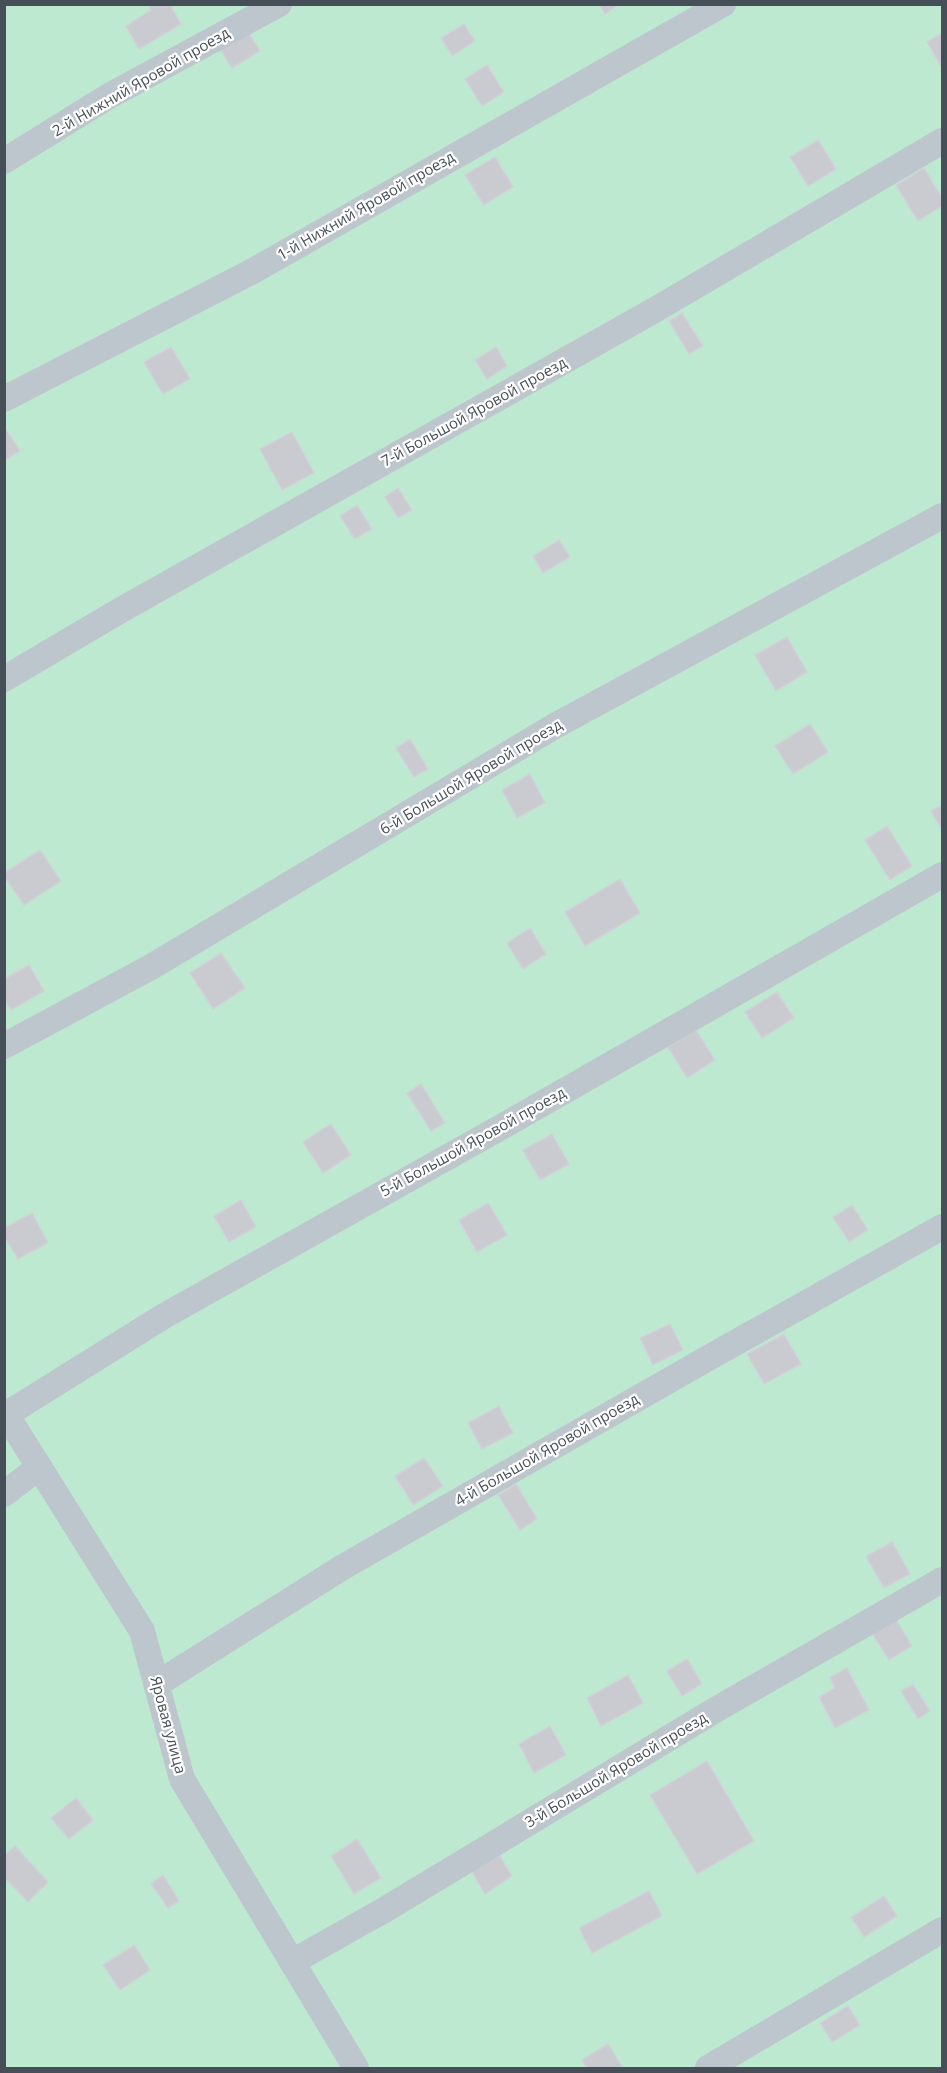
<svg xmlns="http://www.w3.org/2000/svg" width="947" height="2073" viewBox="0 0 947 2073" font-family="'Open Sans',sans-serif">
  <rect width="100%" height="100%" fill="#efecec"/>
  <rect fill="#bde9d0" x="5" y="5" width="937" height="2063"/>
  <g fill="#cacbd0" stroke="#d0d2d7" stroke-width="1.5">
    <path d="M148 4H170L181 24 139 49 126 26 151 10Z"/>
    <path d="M599 4H619L605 14Z"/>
    <path d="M464 24 475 41 452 56 441 38Z"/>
    <path d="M245 27 260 51 232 68 217 44Z"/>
    <path d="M942 33V68L927 42Z"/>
    <path d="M487 65 504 92 482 106 465 79Z"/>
    <path d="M818 140 836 169 808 186 790 157Z"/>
    <path d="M495 157 513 187 484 205 465 175Z"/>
    <path d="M924 168 942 198V206L918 221 896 185Z"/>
    <path d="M682 313 703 346 689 354 669 321Z"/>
    <path d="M171 347 190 379 163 394 144 362Z"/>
    <path d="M496 347 507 366 487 379 475 360Z"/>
    <path d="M4 426 20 451 4 461Z"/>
    <path d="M292 432 314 473 282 490 260 449Z"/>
    <path d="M398 488 412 510 398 518 385 497Z"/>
    <path d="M357 505 372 529 355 539 340 516Z"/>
    <path d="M559 540 570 557 543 573 533 556Z"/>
    <path d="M787 637 807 672 776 691 755 655Z"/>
    <path d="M810 724 828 752 793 774 775 746Z"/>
    <path d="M410 739 428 769 414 777 396 748Z"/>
    <path d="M530 774 545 803 517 818 502 790Z"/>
    <path d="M942 805V830L931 811Z"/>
    <path d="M887 826 912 866 890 880 865 840Z"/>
    <path d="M40 850 61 881 24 905 4 876V873Z"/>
    <path d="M620 879 640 913 585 946 565 912Z"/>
    <path d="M530 928 546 954 523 969 507 943Z"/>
    <path d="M221 953 245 988 213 1009 190 973Z"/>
    <path d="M29 965 44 991 11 1010 4 999V979Z"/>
    <path d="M777 992 794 1018 762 1038 745 1012Z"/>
    <path d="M696 1030 715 1060 687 1078 668 1047Z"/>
    <path d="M421 1084 445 1123 431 1131 407 1093Z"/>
    <path d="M331 1124 351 1155 323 1173 303 1142Z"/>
    <path d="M552 1134 569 1164 540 1180 523 1150Z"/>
    <path d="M241 1200 256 1227 229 1242 214 1216Z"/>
    <path d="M488 1203 507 1235 477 1252 459 1220Z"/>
    <path d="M852 1205 868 1230 849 1242 833 1217Z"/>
    <path d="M32 1213 48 1243 18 1259 4 1236V1228Z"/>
    <path d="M670 1324 683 1350 653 1365 640 1338Z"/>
    <path d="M784 1334 801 1364 764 1384 747 1354Z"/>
    <path d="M499 1406 513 1433 482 1449 468 1423Z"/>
    <path d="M424 1458 443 1486 413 1505 395 1476Z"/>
    <path d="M516 1484 537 1519 520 1530 498 1495Z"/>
    <path d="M892 1542 910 1574 884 1588 866 1556Z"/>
    <path d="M895 1618 912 1646 889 1660 872 1633Z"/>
    <path d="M687 1659 702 1684 682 1696 667 1671Z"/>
    <path d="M847 1668 869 1710 835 1728 819 1697 835 1688 830 1677Z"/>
    <path d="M628 1675 643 1703 601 1726 587 1698Z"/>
    <path d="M913 1684 930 1711 918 1719 901 1691Z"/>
    <path d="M550 1726 566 1755 534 1773 519 1744Z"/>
    <path d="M707 1761 754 1841 697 1874 650 1795Z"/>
    <path d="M76 1798 93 1820 69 1839 51 1818Z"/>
    <path d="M357 1839 381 1878 354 1894 331 1856Z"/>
    <path d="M15 1846 48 1882 28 1902 4 1877V1856Z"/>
    <path d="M495 1848 512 1876 485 1894 468 1865Z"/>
    <path d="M163 1875 179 1901 168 1908 151 1884Z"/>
    <path d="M649 1891 662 1916 592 1953 579 1928Z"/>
    <path d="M884 1896 897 1916 864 1937 851 1917Z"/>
    <path d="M134 1945 150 1970 120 1990 103 1965Z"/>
    <path d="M848 2006 860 2025 832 2042 820 2023Z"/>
    <path d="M608 2044 623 2068H587L582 2060Z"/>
  </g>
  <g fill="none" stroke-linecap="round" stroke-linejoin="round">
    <g stroke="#bec6cd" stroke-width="26">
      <path d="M4 161 109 96 279 4"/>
      <path d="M4 399 253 271 723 4"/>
      <path d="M4 679 121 610 653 311 942 141"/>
      <path d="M4 1046 151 967 553 727 942 516"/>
      <path d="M4 1411 142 1631 182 1779 356 2068"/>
      <path d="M7 1414 164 1316 512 1121 942 875"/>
      <path d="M4 1494 39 1467"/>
      <path d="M157 1684 343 1567 710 1357 942 1227"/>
      <path d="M292 1962 386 1909 717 1709 942 1580"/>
      <path d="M708 2068 942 1930"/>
    </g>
  </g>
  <g text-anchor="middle" stroke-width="4.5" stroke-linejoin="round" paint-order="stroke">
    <g font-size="15" fill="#464f57" stroke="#fff">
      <text transform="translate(141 82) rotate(-30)" y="5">2-й Нижний Яровой проезд</text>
      <text transform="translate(366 206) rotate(-30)" y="5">1-й Нижний Яровой проезд</text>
      <text transform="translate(474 412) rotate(-29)" y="5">7-й Большой Яровой проезд</text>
      <text transform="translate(471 777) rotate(-31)" y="5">6-й Большой Яровой проезд</text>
      <text transform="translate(473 1142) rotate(-29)" y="5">5-й Большой Яровой проезд</text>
      <text transform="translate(547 1450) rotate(-30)" y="5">4-й Большой Яровой проезд</text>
      <text transform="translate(168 1725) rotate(75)" y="5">Яровая улица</text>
      <text transform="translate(616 1770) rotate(-31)" y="5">3-й Большой Яровой проезд</text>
    </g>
  </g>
  <rect width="947" height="2073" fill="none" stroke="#464f57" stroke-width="12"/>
</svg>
